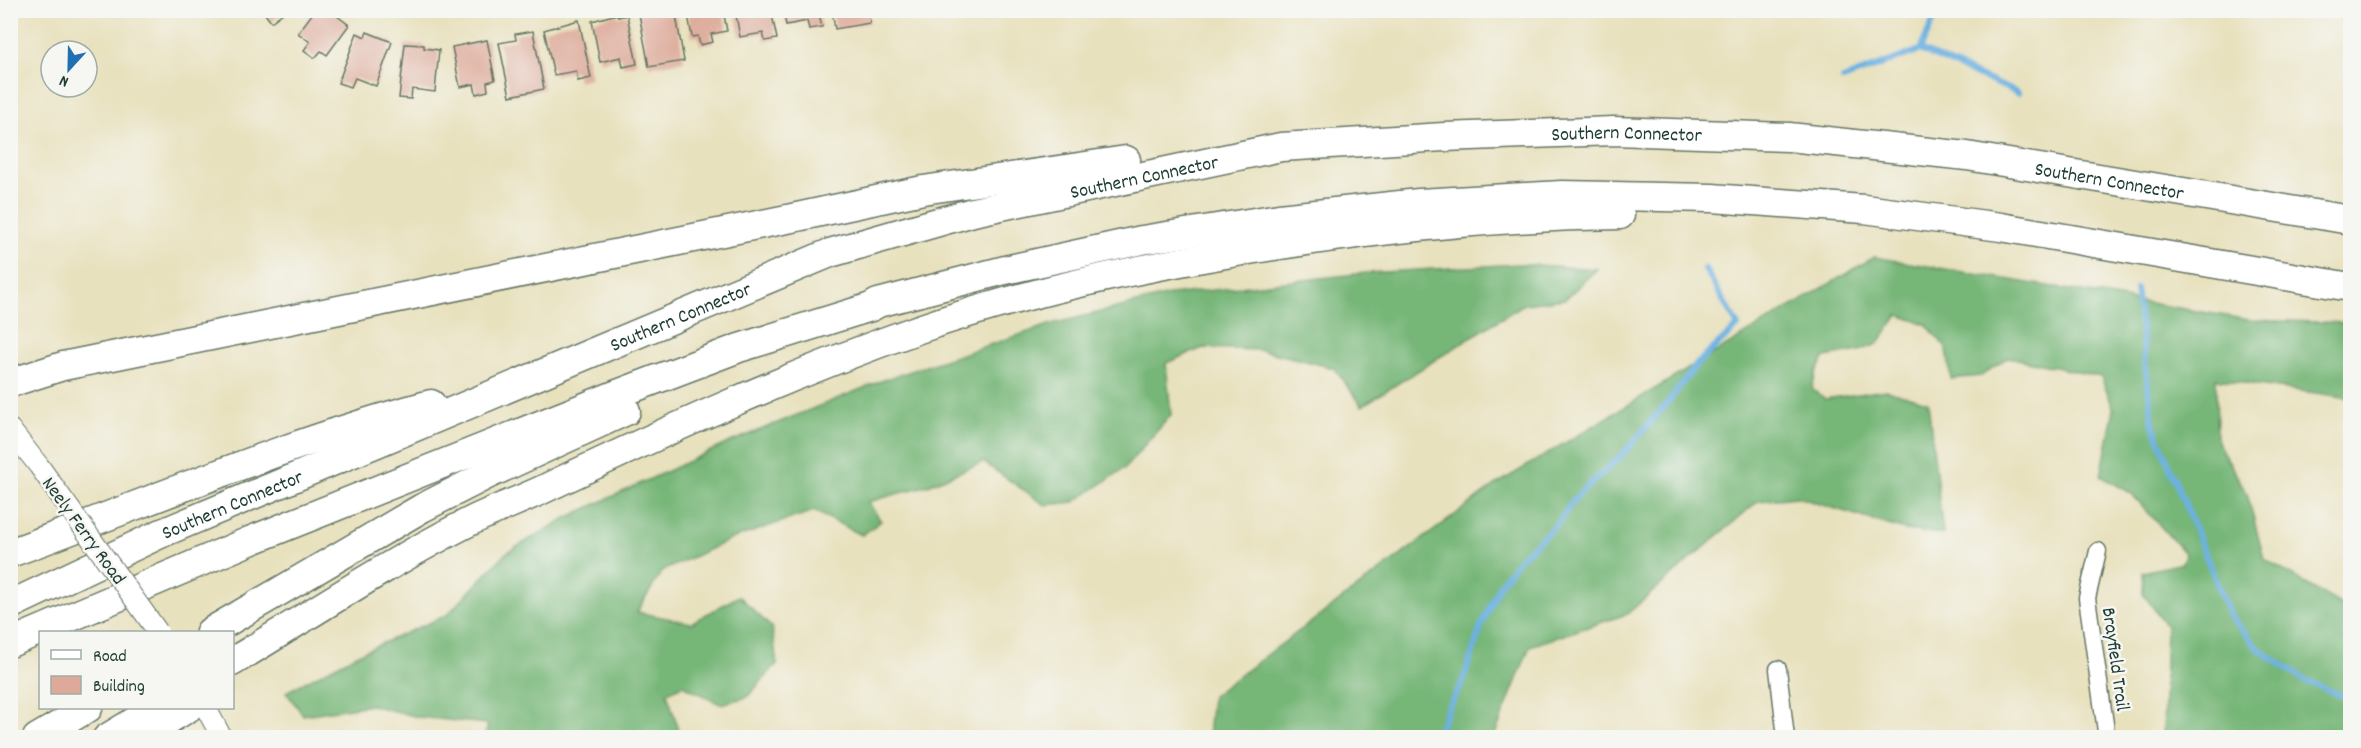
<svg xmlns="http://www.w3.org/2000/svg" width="2361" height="748" viewBox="0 0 2361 748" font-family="Dekko,sans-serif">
  <rect width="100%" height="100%" fill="#f6f6f2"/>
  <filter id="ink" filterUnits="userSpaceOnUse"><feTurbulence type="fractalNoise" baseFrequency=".0167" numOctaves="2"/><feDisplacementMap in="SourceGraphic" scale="12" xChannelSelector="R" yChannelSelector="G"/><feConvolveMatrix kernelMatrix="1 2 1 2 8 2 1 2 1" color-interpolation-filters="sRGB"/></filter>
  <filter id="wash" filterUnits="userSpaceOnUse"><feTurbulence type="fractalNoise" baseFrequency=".008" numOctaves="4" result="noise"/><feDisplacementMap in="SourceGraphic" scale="24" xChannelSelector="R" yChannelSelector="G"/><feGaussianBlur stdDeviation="1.35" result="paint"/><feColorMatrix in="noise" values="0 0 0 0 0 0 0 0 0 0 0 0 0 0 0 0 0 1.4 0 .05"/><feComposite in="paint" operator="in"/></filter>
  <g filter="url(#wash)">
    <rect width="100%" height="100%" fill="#e8e1bd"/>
    <g fill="#76b677" stroke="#4a7a56" stroke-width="1.5">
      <path d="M1874 257 2250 320 2350 323V398L2216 379 2217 442 2247 493 2264 559 2350 610V737H2163L2166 626 2143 593V572L2182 563 2185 554 2131 493 2101 476 2114 409 2101 377 2008 357 1981 376 1951 379 1947 349 1926 324 1898 315 1878 344 1859 351 1825 357 1816 372 1812 389 1825 399 1885 390 1928 402 1943 534 1905 530 1797 497 1758 501 1627 614 1530 646 1494 737H1208L1212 696 1495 485Z"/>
      <path d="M1519 264 1597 269 1565 299 1524 304 1362 406 1334 368 1261 350 1203 348 1166 363 1171 415 1125 468 1074 502 1045 505 983 462 928 485 868 502 881 521 862 535 814 511 734 538 662 571 637 612 691 623 739 596 772 628 777 664 747 697 720 704 683 685 667 693 681 737H485L488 724 418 717 371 705 303 715 286 692 358 654 447 615 506 553 566 518 728 443 881 381 1052 324 1169 295 1366 273Z"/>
    </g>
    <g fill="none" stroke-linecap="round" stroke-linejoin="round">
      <g stroke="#6cb1e2" stroke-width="6">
        <path d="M1920 50 2018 93"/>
        <path d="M1843 79 1920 50 1938 10"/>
        <path d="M2136 289 2153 425 2230 616 2259 649 2306 681 2350 699"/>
        <path d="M1436 738 1448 708 1463 681 1481 627 1500 584 1520 558 1557 524 1576 497 1621 456 1668 402 1697 364 1738 326 1705 269"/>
      </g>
    </g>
    <g id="blocks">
      <g fill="#ddaa9a">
        <path d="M262 10H287L271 22Z"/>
        <path d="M315 10 325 13 329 10 349 25 327 55 321 51 315 58 304 50 310 42 298 33Z"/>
        <path d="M657 10H675L684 61 649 67 639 14Z"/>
        <path d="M687 10H723L727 31 711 34 713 42 700 45 698 36 692 37Z"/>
        <path d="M735 10H771L777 39 765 41 763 33 740 37Z"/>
        <path d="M783 10H818L822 27 809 29 807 21 786 25Z"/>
        <path d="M832 10H868L870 23 835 29Z"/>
        <path d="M617 14 618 17 627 15 637 64 623 67 621 57 600 62 592 21Z"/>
        <path d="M579 20 591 78 578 81 576 71 554 75 544 30Z"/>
        <path d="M533 31 544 89 510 96 499 43 516 40 515 34Z"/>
        <path d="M367 32 392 42 376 86 355 78 351 87 338 83 357 33 365 37Z"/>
        <path d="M487 40 495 80 487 82 488 91 476 94 474 84 460 87 452 47Z"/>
        <path d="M405 44 424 45V48L439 50 435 92 412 89 411 99 399 98Z"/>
      </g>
    </g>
  </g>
  <g filter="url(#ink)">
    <use href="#blocks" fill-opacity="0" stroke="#657664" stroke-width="1.5"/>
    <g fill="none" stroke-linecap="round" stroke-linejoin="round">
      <defs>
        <g id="minor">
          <path d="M2098 551 2087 598 2107 738"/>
          <path d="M1778 669 1786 738"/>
        </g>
        <g id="tertiary">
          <path d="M10 429 39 466"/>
          <path d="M206 708 222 738"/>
        </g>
        <g id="motorway">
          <path d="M10 383 63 366 797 217 923 190 1126 160"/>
          <path d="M10 553C150 502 287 442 431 404"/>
          <path id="s1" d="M10 605 162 533 830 253 973 212 1281 147 1444 137 1614 131 1789 137 1967 156 2350 220"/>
          <path d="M210 632 422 508 489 474 626 411"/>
          <path d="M10 643 252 540 615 395 739 348 871 307 878 303 1005 270 1142 240 1279 218 1419 203 1562 195 1712 198 1864 209 2001 227 2350 287"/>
          <path d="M232 662C310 615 388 563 469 522 495 509 524 499 550 486 672 428 791 374 919 329 1014 296 1115 273 1214 256 1348 232 1483 217 1620 215"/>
          <path d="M143 735 188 708"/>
          <path d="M37 738 88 708"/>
          <path d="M107 738 157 708"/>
        </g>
      </defs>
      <use href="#minor" stroke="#657664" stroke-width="19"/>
      <use href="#tertiary" stroke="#657664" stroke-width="22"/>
      <use href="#motorway" stroke="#657664" stroke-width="31"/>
      <use href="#minor" stroke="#fff" stroke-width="16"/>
      <use href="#tertiary" stroke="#fff" stroke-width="20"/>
      <use href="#motorway" stroke="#fff" stroke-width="28"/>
      <defs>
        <path id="tertiary-bridge" d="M39 466 158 632"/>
      </defs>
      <use href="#tertiary-bridge" stroke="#657664" stroke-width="22" stroke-linecap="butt"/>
      <use href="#tertiary-bridge" stroke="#fff" stroke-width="20"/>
    </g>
  </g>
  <g text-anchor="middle" stroke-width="5" stroke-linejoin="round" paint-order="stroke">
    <g font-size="20" fill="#1f3d34" stroke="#f6f6f2">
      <text dy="7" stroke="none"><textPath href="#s1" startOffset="1702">Southern Connector</textPath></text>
      <text dy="7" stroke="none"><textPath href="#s1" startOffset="1216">Southern Connector</textPath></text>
      <text dy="7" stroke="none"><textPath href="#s1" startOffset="2188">Southern Connector</textPath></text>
      <text dy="7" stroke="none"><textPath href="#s1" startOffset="730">Southern Connector</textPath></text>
      <text dy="7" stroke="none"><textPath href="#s1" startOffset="244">Southern Connector</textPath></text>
      <text transform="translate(85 530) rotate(54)" y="7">Neely Ferry Road</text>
      <text transform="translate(2117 659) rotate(82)" y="7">Brayfield Trail</text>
    </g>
  </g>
  <rect width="2361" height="748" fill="none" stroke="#f6f6f2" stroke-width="36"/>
  <rect x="39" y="631" width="195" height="78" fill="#f6f6f2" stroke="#a0aca6" stroke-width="1.5"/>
  <rect x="51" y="650" width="30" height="9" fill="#ffffff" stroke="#a0aca6" stroke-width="1.5"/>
  <text x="93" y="661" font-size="18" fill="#1f3d34">Road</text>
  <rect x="51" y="676" width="30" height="18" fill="#ddaa9a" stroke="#a0aca6" stroke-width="1.5"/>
  <text x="93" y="691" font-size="18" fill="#1f3d34">Building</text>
  <g transform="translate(69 69) rotate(202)"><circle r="28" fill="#f6f6f2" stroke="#a0aca6" stroke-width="1.5"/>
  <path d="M0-4.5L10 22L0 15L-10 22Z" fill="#1f6fb2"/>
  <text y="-9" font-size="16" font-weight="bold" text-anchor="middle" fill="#1f3d34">N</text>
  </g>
</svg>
